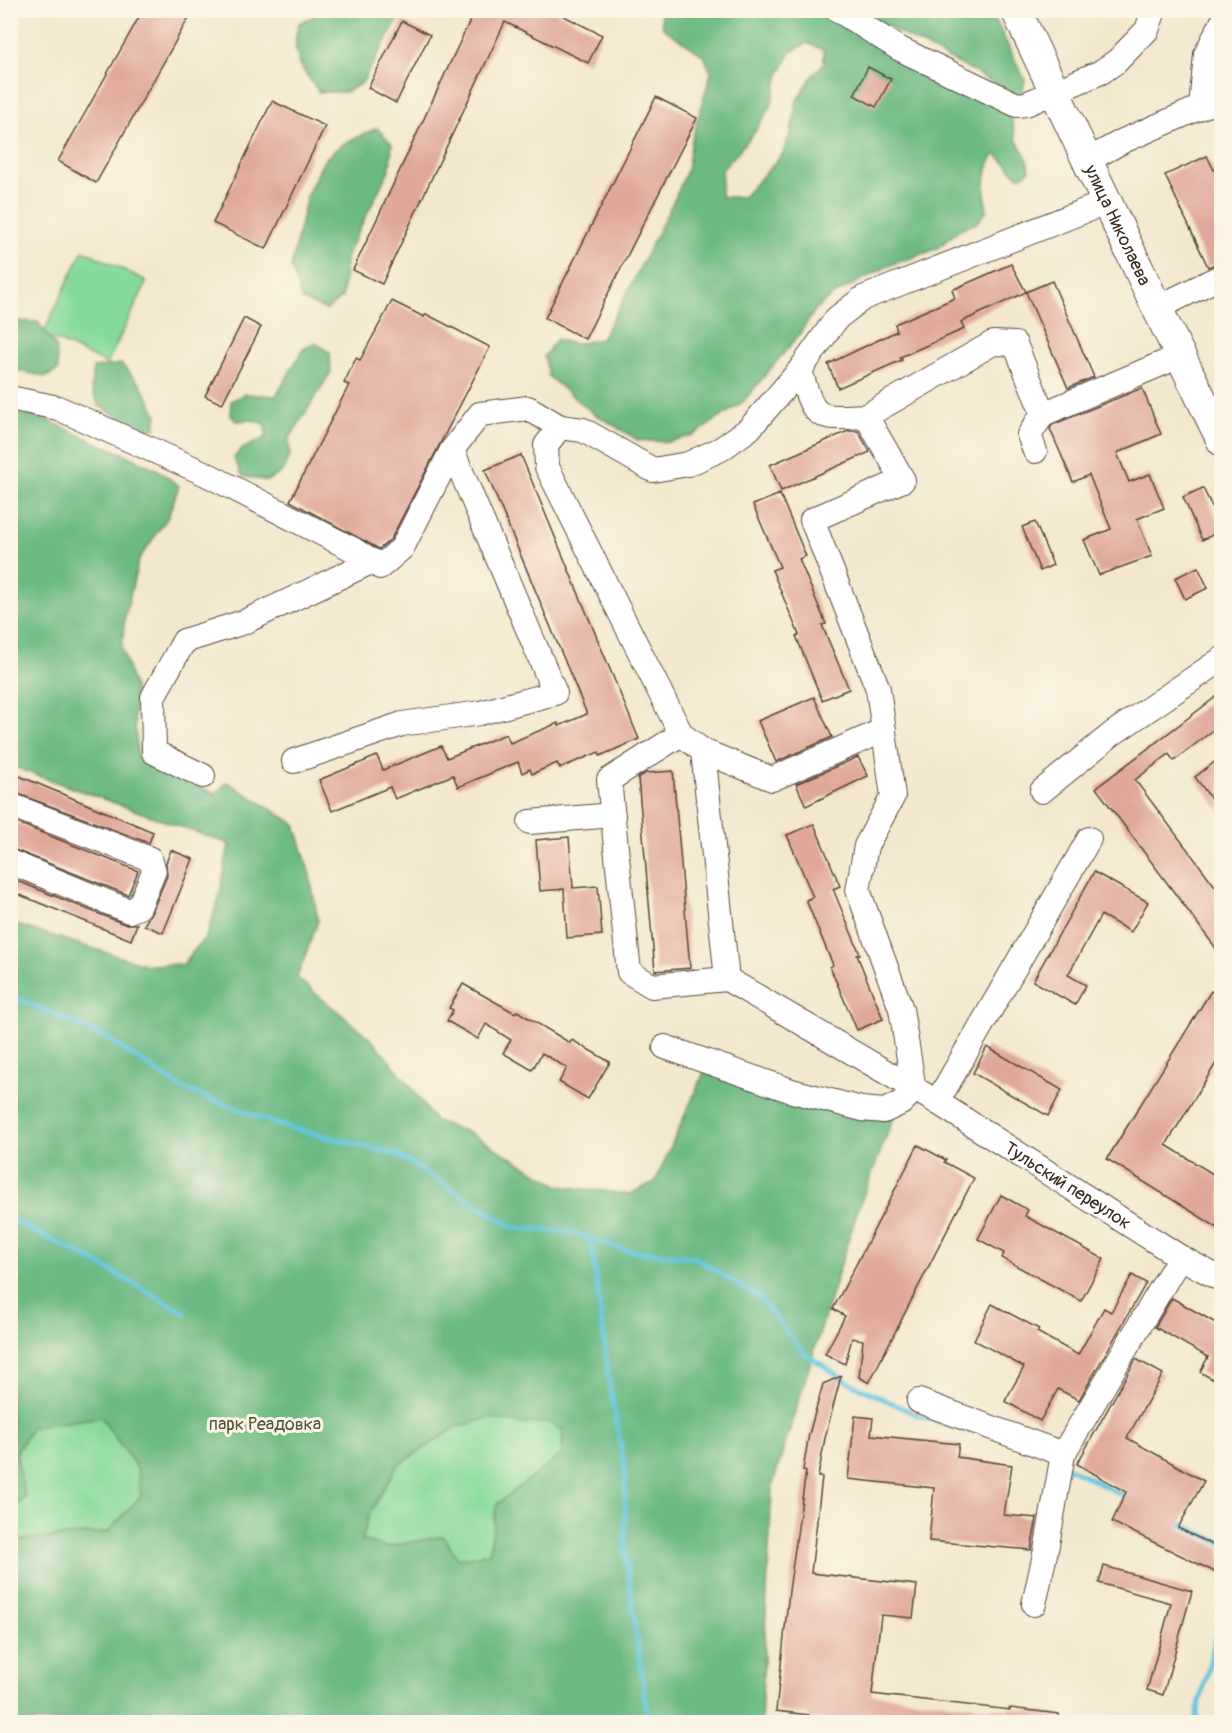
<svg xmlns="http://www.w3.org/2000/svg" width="1232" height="1733" viewBox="0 0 1232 1733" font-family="Pangolin,sans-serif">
  <rect width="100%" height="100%" fill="#fcf5e5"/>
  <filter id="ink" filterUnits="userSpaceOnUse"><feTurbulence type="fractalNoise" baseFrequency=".0167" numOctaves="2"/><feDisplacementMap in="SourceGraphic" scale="12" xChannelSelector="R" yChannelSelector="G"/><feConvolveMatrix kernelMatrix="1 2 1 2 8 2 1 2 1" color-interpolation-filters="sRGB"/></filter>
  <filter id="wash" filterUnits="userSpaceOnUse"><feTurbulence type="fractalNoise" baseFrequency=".008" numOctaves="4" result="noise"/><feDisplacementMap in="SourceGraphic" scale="24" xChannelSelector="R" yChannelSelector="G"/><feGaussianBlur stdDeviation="1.35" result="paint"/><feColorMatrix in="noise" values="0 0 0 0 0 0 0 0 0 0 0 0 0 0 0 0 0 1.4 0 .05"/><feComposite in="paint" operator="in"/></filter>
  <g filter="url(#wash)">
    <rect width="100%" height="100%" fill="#f3e8ce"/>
    <g fill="#85d99b" stroke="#60825c" stroke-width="1.5">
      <path d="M83 250 147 281 107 364 43 334Z"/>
      <path d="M101 1417 137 1468 141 1496 108 1532 11 1541 10 1510 25 1498 16 1453 32 1427Z"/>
      <path d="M489 1418 525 1424 547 1422 563 1430 562 1454 497 1504 489 1553 458 1559 443 1536 386 1547 362 1540 368 1517 397 1466 456 1427Z"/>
    </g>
    <g fill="#6cb983" stroke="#547250" stroke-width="1.5" fill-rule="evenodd">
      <path d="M326 10 403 11 362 83 346 92H319C301 69 289 53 299 23Z"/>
      <path d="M660 11H823L908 62 996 101 1011 117 1017 141 1026 156 1030 170 1021 177C1008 172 1007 159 994 154 983 173 984 189 987 210L977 223 958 231 936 249 888 266 833 295 815 310 798 336 743 402 694 435 667 442 638 440 593 413 549 377 544 356 557 339 574 344 601 339 621 305 675 198 687 170 692 139 711 73 704 56 663 28ZM807 43 824 50V63L813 75 797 100 791 132 782 155 743 197H721L722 170 754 133 771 106 779 75 791 52Z"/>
      <path d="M858 11H991L1025 80 1021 97Z"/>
      <path d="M377 128 392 144 390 168 347 254 342 297 326 310 302 300 291 267 307 195 324 160 341 145Z"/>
      <path d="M11 321 38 322 56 347 58 370 46 377 11 369Z"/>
      <path d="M316 343 330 353 331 372 289 439 290 455 281 473 267 481 242 476 234 458 242 449 266 437 265 424 252 420 236 421 231 415V401L245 394 276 396 303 349Z"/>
      <path d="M121 364 141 385 157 414 155 428 143 430 99 406 91 388 93 368Z"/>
      <path d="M11 411 45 419 97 443 125 454 158 470 179 486 168 517 139 559 125 616 122 647 135 692 134 713 138 759 216 794 227 782 295 824 310 875 318 921 297 978 371 1039 407 1081 435 1121 470 1133 559 1186 629 1194 655 1182 706 1068 894 1117 858 1209 772 1487 761 1722H11V1541L108 1532 141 1496 137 1468 101 1417 32 1427 16 1453 25 1498 11 1510V923L147 965 183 964 207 935 219 897 229 844 11 766ZM489 1418 525 1424 547 1422 563 1430 562 1454 497 1504 489 1553 458 1559 443 1536 386 1547 362 1540 368 1517 397 1466 456 1427Z"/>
    </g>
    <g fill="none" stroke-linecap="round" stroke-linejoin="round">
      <g stroke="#60c5de" stroke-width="5">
        <path d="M10 995 103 1036 182 1088 277 1124 398 1155 514 1228 569 1232 630 1251 694 1257 760 1298 804 1353 848 1382 917 1415 968 1432"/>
        <path d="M10 1219 90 1259 185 1313"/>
        <path d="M591 1239 610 1388 625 1467V1550L648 1722"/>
        <path d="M1067 1467 1128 1498"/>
        <path d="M1174 1521 1222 1543"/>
        <path d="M1195 1722 1222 1613"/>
      </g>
    </g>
    <g id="blocks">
      <g fill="#e0a89a">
        <path d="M143 10H193L96 183 58 161Z"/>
        <path d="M475 10H552L602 35 588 63 505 22 382 284 353 270Z"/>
        <path d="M402 21 430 35 396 103 368 88Z"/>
        <path d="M868 67 891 79 876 107 854 95Z"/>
        <path d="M656 97 697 118 585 339 545 318Z"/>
        <path d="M272 101 325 126 266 249 213 223Z"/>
        <path d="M1207 156 1214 170 1221 167V262L1208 267 1165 175Z"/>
        <path d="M1011 264 1026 292 961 322 964 329 900 357 902 360 838 388 828 364 897 331 895 324 955 298 952 290Z"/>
        <path d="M1052 281 1094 377 1068 388 1026 292Z"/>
        <path d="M392 301 424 317 426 314 490 347 391 539 379 549 290 501 349 385 344 383 356 358 360 360Z"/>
        <path d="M244 318 261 327 222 404 205 396Z"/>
        <path d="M1142 388 1161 434 1117 453 1129 482 1150 474 1164 508 1137 519 1152 556 1099 575 1084 540 1111 529 1089 475 1073 482 1050 429 1052 425Z"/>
        <path d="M848 431H858L870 452 781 491 770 465Z"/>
        <path d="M521 455 639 739 600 756 599 752 560 768 557 763 532 774 530 769 522 773 518 762 458 787 453 775 395 799 390 787 332 811 319 780 377 756 383 770 441 746 447 758 506 734 510 743 558 723 559 726 587 714 485 470Z"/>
        <path d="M1203 488 1221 526V531L1202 540 1183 497Z"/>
        <path d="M780 494 806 556 799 559 826 624 822 625 849 689 822 700 796 636 799 635 772 570 780 567 753 505Z"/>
        <path d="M1035 522 1053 565 1040 571 1022 527Z"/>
        <path d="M1198 567 1208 588 1185 599 1175 578Z"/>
        <path d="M1221 693V724L1174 761 1169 754 1135 780 1221 894V955L1096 788Z"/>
        <path d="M814 697 832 737 776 762 758 721Z"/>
        <path d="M858 757 868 776 806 806 796 784Z"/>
        <path d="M1221 757V812L1195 777Z"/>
        <path d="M673 771 690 968 655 971 638 778 646 773Z"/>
        <path d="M10 772 153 832 149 843 10 791Z"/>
        <path d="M10 820 138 871 128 895 10 848Z"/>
        <path d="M814 824 840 886 833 889 860 954 857 955 883 1019 857 1030 830 967 833 965 806 900 813 897 787 835Z"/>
        <path d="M569 837 573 888 598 886 602 935 567 938 564 889 540 891 536 840Z"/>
        <path d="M171 850 193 859 163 933 144 925 152 912 167 876 166 863Z"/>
        <path d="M1094 872 1148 902 1131 932 1101 915 1068 975 1086 985 1075 1005 1033 981Z"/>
        <path d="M10 878 124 924H137L131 940 10 891Z"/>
        <path d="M463 984 515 1013 517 1011 570 1043 572 1040 610 1062 588 1099 559 1082 567 1068 542 1053 532 1070 503 1053 511 1040 486 1024 478 1039 447 1021 453 1010 449 1008Z"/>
        <path d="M1211 991 1221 997V1055L1166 1145 1221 1179V1230L1107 1159Z"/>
        <path d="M987 1047 1062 1090 1048 1116 973 1073Z"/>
        <path d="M918 1145 946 1160 944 1162 974 1178 869 1383 859 1377 863 1340 852 1338 845 1364 825 1354 845 1316 833 1309Z"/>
        <path d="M1001 1195 1028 1210 1025 1216 1104 1259 1081 1301 1002 1258 1004 1253 978 1239Z"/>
        <path d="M1132 1275 1146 1283 1079 1400 1058 1389 1040 1421 1005 1401 1024 1367 974 1340 992 1304 1039 1329 1037 1332 1078 1355 1104 1308 1111 1312Z"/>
        <path d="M1172 1298 1221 1326V1384L1200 1372 1208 1357 1155 1327Z"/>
        <path d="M1136 1359 1163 1374 1127 1438 1204 1481 1178 1528 1221 1549V1575L1112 1522 1126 1492 1077 1464Z"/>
        <path d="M841 1376 825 1438 818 1477H822L811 1573 917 1585 913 1618 881 1615 872 1694 1010 1710V1708L1059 1714V1722H847L808 1718 809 1715 776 1711 789 1591 806 1471 803 1470 809 1434 823 1384Z"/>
        <path d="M855 1416 873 1418 871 1435 959 1444 957 1457 1012 1465 1004 1515 1037 1518 1031 1550 929 1541 934 1488 848 1479Z"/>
        <path d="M1104 1566 1192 1591 1163 1695 1147 1690 1171 1603 1099 1583Z"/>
      </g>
    </g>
  </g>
  <g filter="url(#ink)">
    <use href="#blocks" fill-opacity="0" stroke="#574638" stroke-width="1.5"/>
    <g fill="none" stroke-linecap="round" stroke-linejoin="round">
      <defs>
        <g id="minor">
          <path d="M838 10 900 49 1017 105 1026 104 1101 72 1117 61 1147 30 1154 10"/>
          <path d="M1201 107 1206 54 1222 23"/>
          <path d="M1088 160 1123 141 1222 98"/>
          <path d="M1157 308 1222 276"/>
          <path d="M800 370C815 422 815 418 866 416L903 480 812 520 878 689 893 796 866 846 858 890 901 1009 914 1090"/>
          <path d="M10 398 58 408 206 474 354 550 380 567 402 548 452 450 480 414 528 408 560 427 583 430 653 470 688 464 721 449 749 429 800 370 837 318 863 298 1107 202"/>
          <path d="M866 416 993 343 1015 344 1043 414 1180 356"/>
          <path id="s1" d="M560 427 546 445 547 467 681 734 703 751 727 979 937 1102 1180 1257 1222 1280"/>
          <path d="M1035 451 1029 435 1043 414"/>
          <path d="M681 734 609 780 629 972 652 986 727 979"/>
          <path d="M703 751 772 779 884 730"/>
          <path d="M294 761 402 724 480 713 555 693 452 450"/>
          <path d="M203 776 154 752 153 697 184 641 244 622 373 561"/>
          <path d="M1042 791 1112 734 1222 659"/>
          <path d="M10 805 150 859 154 871 139 907 129 911 10 862"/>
          <path d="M530 822 613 815"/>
          <path d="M665 1047 792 1091 862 1109 884 1111 901 1103 914 1090"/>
          <path d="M937 1102 1089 839"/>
          <path d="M919 1401 1063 1454"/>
          <path d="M1034 1604 1047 1545 1063 1454 1180 1257"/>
        </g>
        <g id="major">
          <path id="s2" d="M1016 10 1157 308 1222 441"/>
        </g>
      </defs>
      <use href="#minor" stroke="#574638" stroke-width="26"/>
      <use href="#major" stroke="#574638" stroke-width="32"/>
      <use href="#minor" stroke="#fff" stroke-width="24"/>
      <use href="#major" stroke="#fff" stroke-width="30"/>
    </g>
  </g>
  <g text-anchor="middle" stroke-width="6" stroke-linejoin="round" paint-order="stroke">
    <g font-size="18" fill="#3b2a1e" stroke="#fcf5e5">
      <text dy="6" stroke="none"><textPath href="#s2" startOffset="238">улица Николаева</textPath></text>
      <text dy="6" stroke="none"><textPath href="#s1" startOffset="999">Тульский переулок</textPath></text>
    </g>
    <g font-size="18" fill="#4e563d" stroke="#fcf5e5">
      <text x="265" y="1430">парк Реадовка</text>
    </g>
  </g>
  <rect width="1232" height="1733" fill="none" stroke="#fcf5e5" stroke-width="36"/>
</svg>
